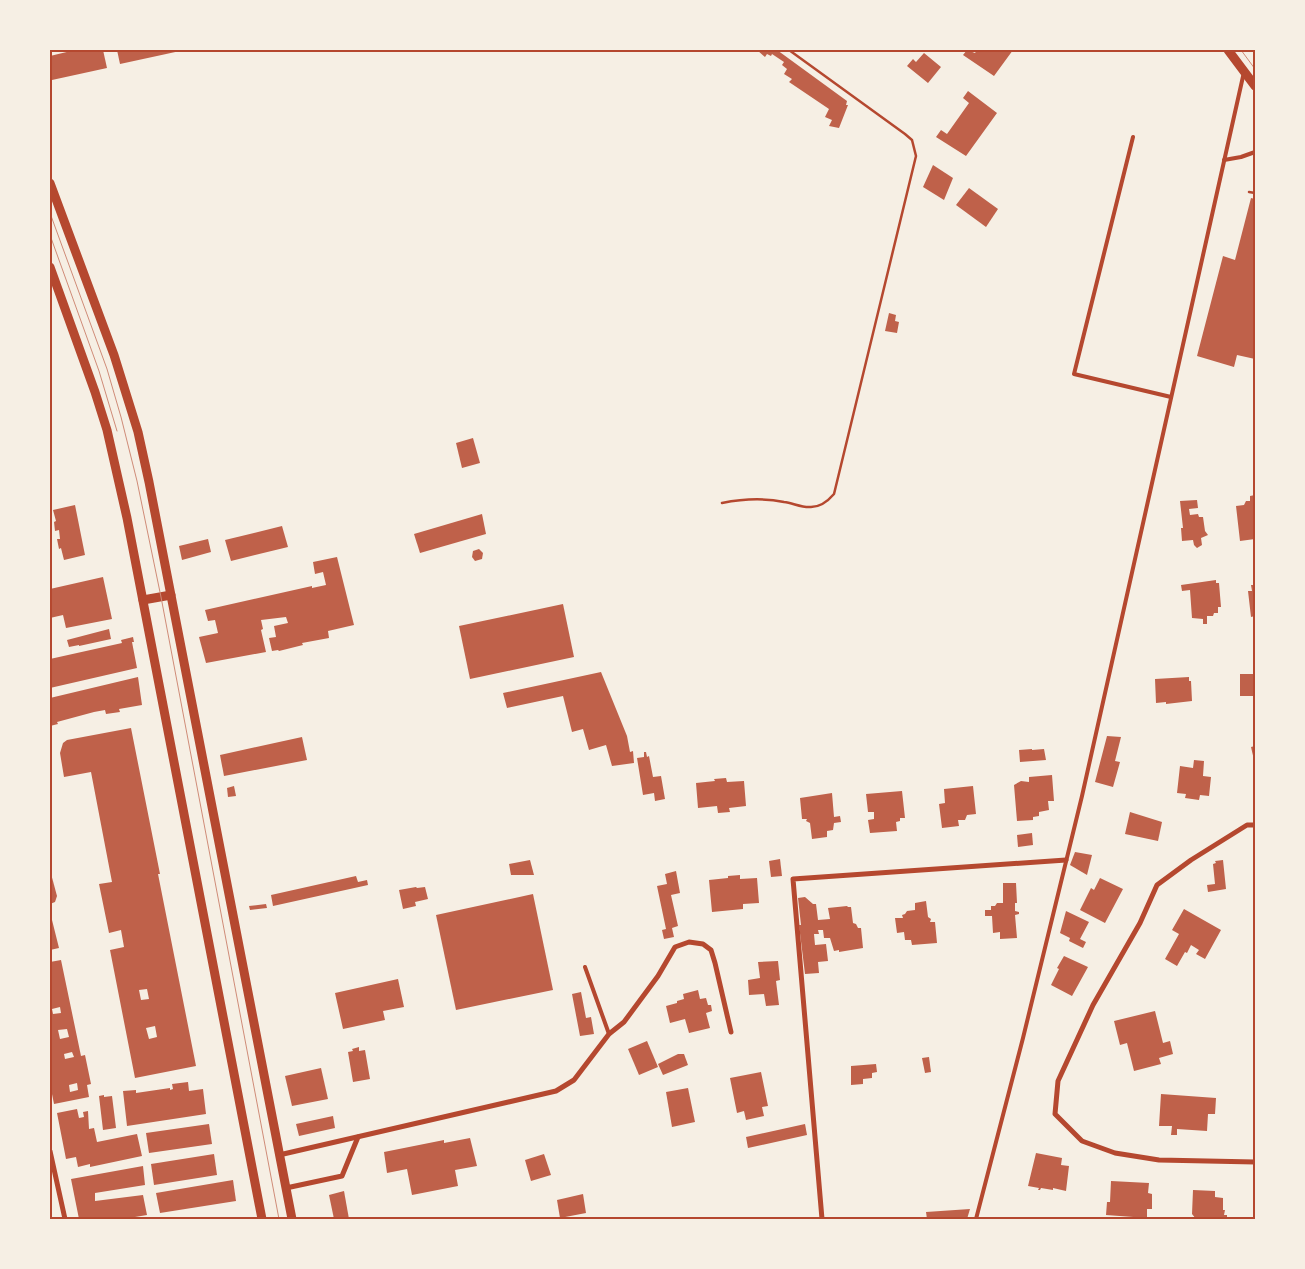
<svg xmlns="http://www.w3.org/2000/svg" width="1305" height="1269" viewBox="0 0 1305 1269" font-family="'Titillium Web',sans-serif">
  <rect width="100%" height="100%" fill="#f6efe4"/>
  <g fill="#bf614a" fill-rule="evenodd">
    <path d="M75 50H103L107 68 52 80 50 56Z"/>
    <path d="M117 50H180V51L120 64Z"/>
    <path d="M757 50H777L847 101 846 105H848L839 128 829 126 832 120 825 117 829 109 789 82 792 79 784 74 787 69 782 65 784 62 772 54 771 56 767 54 765 57Z"/>
    <path d="M967 50 975 53 977 50H1013L994 76 963 55Z"/>
    <path d="M924 53 941 67 928 83 907 66 913 59 916 62Z"/>
    <path d="M968 91 997 113 966 156 936 137 941 130 947 134 969 103 963 98Z"/>
    <path d="M933 165 953 178 944 200 923 187Z"/>
    <path d="M969 188 998 209 986 227 956 205Z"/>
    <path d="M1251 198 1255 199V359L1237 355 1234 367 1197 356 1223 256 1235 260Z"/>
    <path d="M889 313 896 315 895 321 899 322 897 333 885 331Z"/>
    <path d="M473 438 480 463 462 468 456 443Z"/>
    <path d="M1255 495V539L1240 541 1236 506 1244 505 1246 501H1250V496Z"/>
    <path d="M1197 500 1198 508 1189 509 1190 515 1198 514 1199 517H1203L1205 531 1208 535 1201 538 1202 545 1197 548 1194 545 1193 540 1182 541 1181 528H1183L1180 501Z"/>
    <path d="M75 505 85 555 64 560 61 548 59 549 57 539H60L59 530 55 531 54 522 56 521 53 510Z"/>
    <path d="M482 514 486 534 420 553 414 534Z"/>
    <path d="M282 526 288 547 231 561 225 540Z"/>
    <path d="M208 539 211 552 182 560 179 546Z"/>
    <path d="M479 549 483 553 482 559 475 561 472 557 473 551Z"/>
    <path d="M337 557 354 625 328 631 329 638 302 643 303 645 279 651 278 650 272 651 269 638 276 637 274 626 288 623 286 617 261 620 263 629 261 630 266 652 206 663 199 637 218 633 215 620 208 621 205 610 312 586V588L326 585 323 572 315 574 313 562Z"/>
    <path d="M103 577 112 619 66 628 63 615 50 618V589Z"/>
    <path d="M1216 580V583H1219L1221 607H1218V613H1214L1213 616H1207V624H1203V619L1192 618 1190 590 1182 591 1181 585Z"/>
    <path d="M1251 585H1255V616L1251 617 1248 591H1252Z"/>
    <path d="M563 604 574 657 470 679 459 626Z"/>
    <path d="M109 629 111 639 79 646V645L69 647 67 640Z"/>
    <path d="M133 637 134 642H132L137 668 50 688V659L122 643 121 640Z"/>
    <path d="M601 672 627 736 630 752 633 751 634 763 612 766 606 745 589 750 583 729 572 732 563 696 507 708 503 693Z"/>
    <rect x="1240" y="674" width="15" height="22"/>
    <path d="M138 677 142 705 119 709 120 712 106 714 105 710 94 712 57 722 58 724 50 726V698Z"/>
    <path d="M1189 677V681H1191L1192 701 1166 704V702L1156 703 1155 679Z"/>
    <path d="M131 728 160 874H158L196 1066 135 1078 110 950 124 947 121 930 109 933 99 884 112 882 91 772 64 777 60 753 63 743 67 740ZM147 989 149 999 141 1000 139 990ZM155 1026 157 1037 149 1039 146 1028Z"/>
    <path d="M1107 736 1121 737 1115 761 1120 762 1113 787 1095 782Z"/>
    <path d="M302 737 307 760 224 776 220 755Z"/>
    <path d="M1255 746V760H1254L1251 747Z"/>
    <path d="M1032 749V750L1044 749 1046 760 1020 762 1019 750Z"/>
    <path d="M644 752H646L647 757 649 756 653 777 661 776 665 799 655 801 654 793 643 795 637 758 644 757Z"/>
    <path d="M1194 760 1204 761 1203 776 1211 777 1209 796 1200 795 1199 800 1185 798 1186 794 1177 793 1180 766 1193 768Z"/>
    <path d="M1052 775 1054 801H1048L1049 810 1039 812V816L1033 817V820L1017 821 1014 785 1021 781 1029 782V777Z"/>
    <path d="M726 778 727 782 744 781 746 806 729 808 730 812 718 813 717 806 698 808 696 783 715 781 714 779Z"/>
    <path d="M234 786 236 796 228 797 227 788Z"/>
    <path d="M973 786 976 814 967 815 965 820H958L959 826 942 828 939 804 945 803 944 789Z"/>
    <path d="M902 791 905 818H900V821L896 822 897 831 870 833 868 820 874 819V812H868L866 794Z"/>
    <path d="M832 793 834 817 840 816 841 822 834 823 833 830 827 831V837L812 839 810 823 806 821 807 819H802L800 798Z"/>
    <path d="M1130 812 1162 822 1158 841 1125 834Z"/>
    <path d="M1032 833 1033 845 1018 847 1017 835Z"/>
    <path d="M1075 852 1092 855 1087 875 1070 865Z"/>
    <path d="M780 859 782 876 771 877 769 861Z"/>
    <path d="M530 860 534 875H511L509 864Z"/>
    <path d="M1223 860 1226 889 1208 892 1207 885 1215 884 1213 864 1216 863 1215 861Z"/>
    <path d="M50 870 57 896 55 902 50 904Z"/>
    <path d="M676 871 680 893 671 895 678 926 672 928 674 937 664 939 662 930 666 929 657 886 667 884 665 874Z"/>
    <path d="M740 875V879L757 878 759 903 743 904V909L712 912 709 880 728 878V876Z"/>
    <path d="M356 876 358 882 367 880 368 885 273 906 271 895Z"/>
    <path d="M1100 878 1123 889 1105 923 1080 910 1091 888 1094 890Z"/>
    <path d="M1003 883H1016L1017 903H1015V911L1019 912V914L1015 915 1017 938 1000 939V932L993 933 992 916H985V910H991V906H995L997 903H1003Z"/>
    <path d="M416 887 417 888 425 887 428 899 415 902 416 906 403 909 399 890Z"/>
    <path d="M533 894 553 990 456 1010 436 915Z"/>
    <path d="M805 897 813 904H816L818 920 830 919 828 908 847 906 848 907H851L853 923 856 924 858 928H861L863 948 839 952V950L834 951 830 938H824L823 930H818L819 934H814L815 945 826 944 828 961 818 962 819 973 805 974 799 925H801L798 898Z"/>
    <path d="M926 901 928 917 931 919 930 922H935L937 943 912 945 911 940H905L904 932 897 933 895 918H903L902 915 905 914 907 911 915 910V903Z"/>
    <path d="M266 904 267 908 250 910 249 906Z"/>
    <path d="M1184 909 1221 930 1205 959 1196 954 1199 950 1191 945 1187 953 1185 952 1177 966 1165 959 1179 934 1172 930Z"/>
    <path d="M1066 911 1089 922 1080 939 1086 942 1083 948 1069 941 1070 938 1060 933Z"/>
    <path d="M51 916 59 948 50 950V917Z"/>
    <path d="M1064 956 1088 967 1072 996 1051 985 1059 969 1057 968Z"/>
    <path d="M61 960 81 1056 85 1055 91 1084 87 1085 89 1097 54 1104 50 1084V962ZM60 1007 61 1013 53 1014 52 1009ZM67 1029 69 1037 60 1039 58 1030ZM72 1052 74 1057 65 1059 64 1054ZM77 1083 78 1090 70 1092 69 1085Z"/>
    <path d="M778 961 780 980 776 981 779 1005 766 1006 764 994 749 995 748 980 760 978 758 962Z"/>
    <path d="M398 979 404 1007 383 1011 385 1020 343 1029 335 993Z"/>
    <path d="M698 990 700 999 706 998 708 1005H711L712 1011 706 1013 710 1028 689 1033 685 1019 670 1023 666 1006 677 1003V1001L684 999 683 994Z"/>
    <path d="M581 992 586 1018 591 1017 594 1034 580 1036 572 994Z"/>
    <path d="M1155 1011 1163 1043 1170 1041 1173 1054 1159 1058 1161 1064 1134 1071 1127 1043 1120 1045 1114 1021Z"/>
    <path d="M647 1041 658 1067 639 1075 628 1049Z"/>
    <path d="M359 1047V1051L365 1050 370 1079 353 1082 348 1052 353 1051 352 1049Z"/>
    <path d="M678 1054H684L688 1065 663 1075 658 1064Z"/>
    <path d="M929 1057 931 1072 925 1073 922 1058Z"/>
    <path d="M876 1064 877 1072 872 1073V1078L863 1079V1084L851 1085V1066Z"/>
    <path d="M321 1068 328 1099 292 1106 285 1076Z"/>
    <path d="M761 1072 768 1106 762 1107 764 1116 746 1120 744 1111 737 1113 730 1078Z"/>
    <path d="M188 1082 189 1091 203 1089 206 1114 127 1126 123 1091 136 1090V1093L170 1088V1090L173 1089 172 1084Z"/>
    <path d="M688 1088 695 1122 672 1127 666 1092Z"/>
    <path d="M1161 1094 1216 1098 1215 1114H1208L1207 1131 1177 1129V1135H1171L1172 1126H1159Z"/>
    <path d="M104 1095V1097L112 1096 116 1128 103 1130 99 1096Z"/>
    <path d="M77 1109 79 1118 84 1117 83 1112 88 1111 89 1129 94 1128 97 1142 137 1134 142 1156 90 1167V1164L78 1167 76 1157 66 1159 57 1113Z"/>
    <path d="M333 1116 335 1128 299 1136 296 1124Z"/>
    <path d="M209 1124 212 1144 149 1153 146 1133Z"/>
    <path d="M805 1124 807 1135 748 1148 746 1137Z"/>
    <path d="M470 1138 477 1166 455 1170 458 1186 412 1195 407 1169 387 1173 384 1152 444 1140V1143Z"/>
    <path d="M1036 1153 1062 1158 1061 1165 1069 1166 1066 1191 1053 1188V1190L1041 1188 1040 1190H1038L1039 1188 1028 1186Z"/>
    <path d="M214 1154 217 1175 154 1185 151 1164Z"/>
    <path d="M544 1154 551 1175 531 1181 525 1160Z"/>
    <path d="M143 1166 145 1185 95 1193V1201L143 1195 147 1215 123 1219H79L71 1179Z"/>
    <path d="M233 1180 236 1201 160 1213 156 1193Z"/>
    <path d="M1111 1181 1149 1183 1148 1193 1152 1194V1209H1147V1218L1106 1215 1107 1202H1110Z"/>
    <path d="M1193 1190 1215 1191V1197L1223 1198V1210H1225L1224 1215H1227V1219H1196L1192 1214Z"/>
    <path d="M344 1191 349 1219H334L329 1195Z"/>
    <path d="M583 1194 586 1213 560 1218 557 1200Z"/>
    <path d="M970 1209 967 1219H927L926 1212Z"/>
  </g>
  <g fill="none" stroke-linecap="round" stroke-linejoin="round">
    <g stroke="#b5482f" stroke-width="2.5">
      <path d="M1249 192 1255 193"/>
      <path d="M722 503C742 499 765 498 784 502 793 503 802 508 811 507 820 507 828 501 834 494L916 156 912 140 905 134 789 50"/>
    </g>
    <g stroke="#b5482f" stroke-width="4">
      <path d="M1133 137 1074 374 1171 397"/>
      <path d="M1224 160 1241 157 1255 152"/>
      <path d="M585 967 609 1034"/>
      <path d="M976 1219 1023 1038 1082 796 1244 72"/>
    </g>
    <g stroke="#b5482f" stroke-width="5">
      <path d="M1255 825H1247L1191 860 1157 885 1140 923 1093 1005 1058 1081 1055 1114 1082 1141 1115 1153 1159 1160 1255 1162"/>
      <path d="M50 1151 65 1219"/>
      <path d="M279 1155 556 1091 574 1080 609 1034 624 1022 658 976 675 947 689 942 703 944 711 950 715 963 731 1032"/>
      <path d="M286 1188 342 1176 358 1137"/>
      <path d="M822 1219 793 879 1066 860"/>
    </g>
    <g stroke="#b5482f" stroke-width="9">
      <path d="M1228 50 1255 86"/>
      <path d="M50 183 114 355 138 432 149 482 292 1219"/>
      <path d="M50 267 95 392 107 430 127 518 262 1219"/>
      <path d="M143 600 171 595"/>
    </g>
    <g stroke="#cf8b77" stroke-width="1">
      <path d="M1241 50 1255 69"/>
      <path d="M50 213 107 369 121 417 137 481 161 597 279 1219"/>
      <path d="M50 235 99 371 117 431"/>
    </g>
  </g>
  <rect width="1305" height="1269" fill="none" stroke="#f6efe4" stroke-width="102"/>
  <rect x="51" y="51" width="1203" height="1167" fill="none" stroke="#b5482f" stroke-width="2"/>
</svg>
